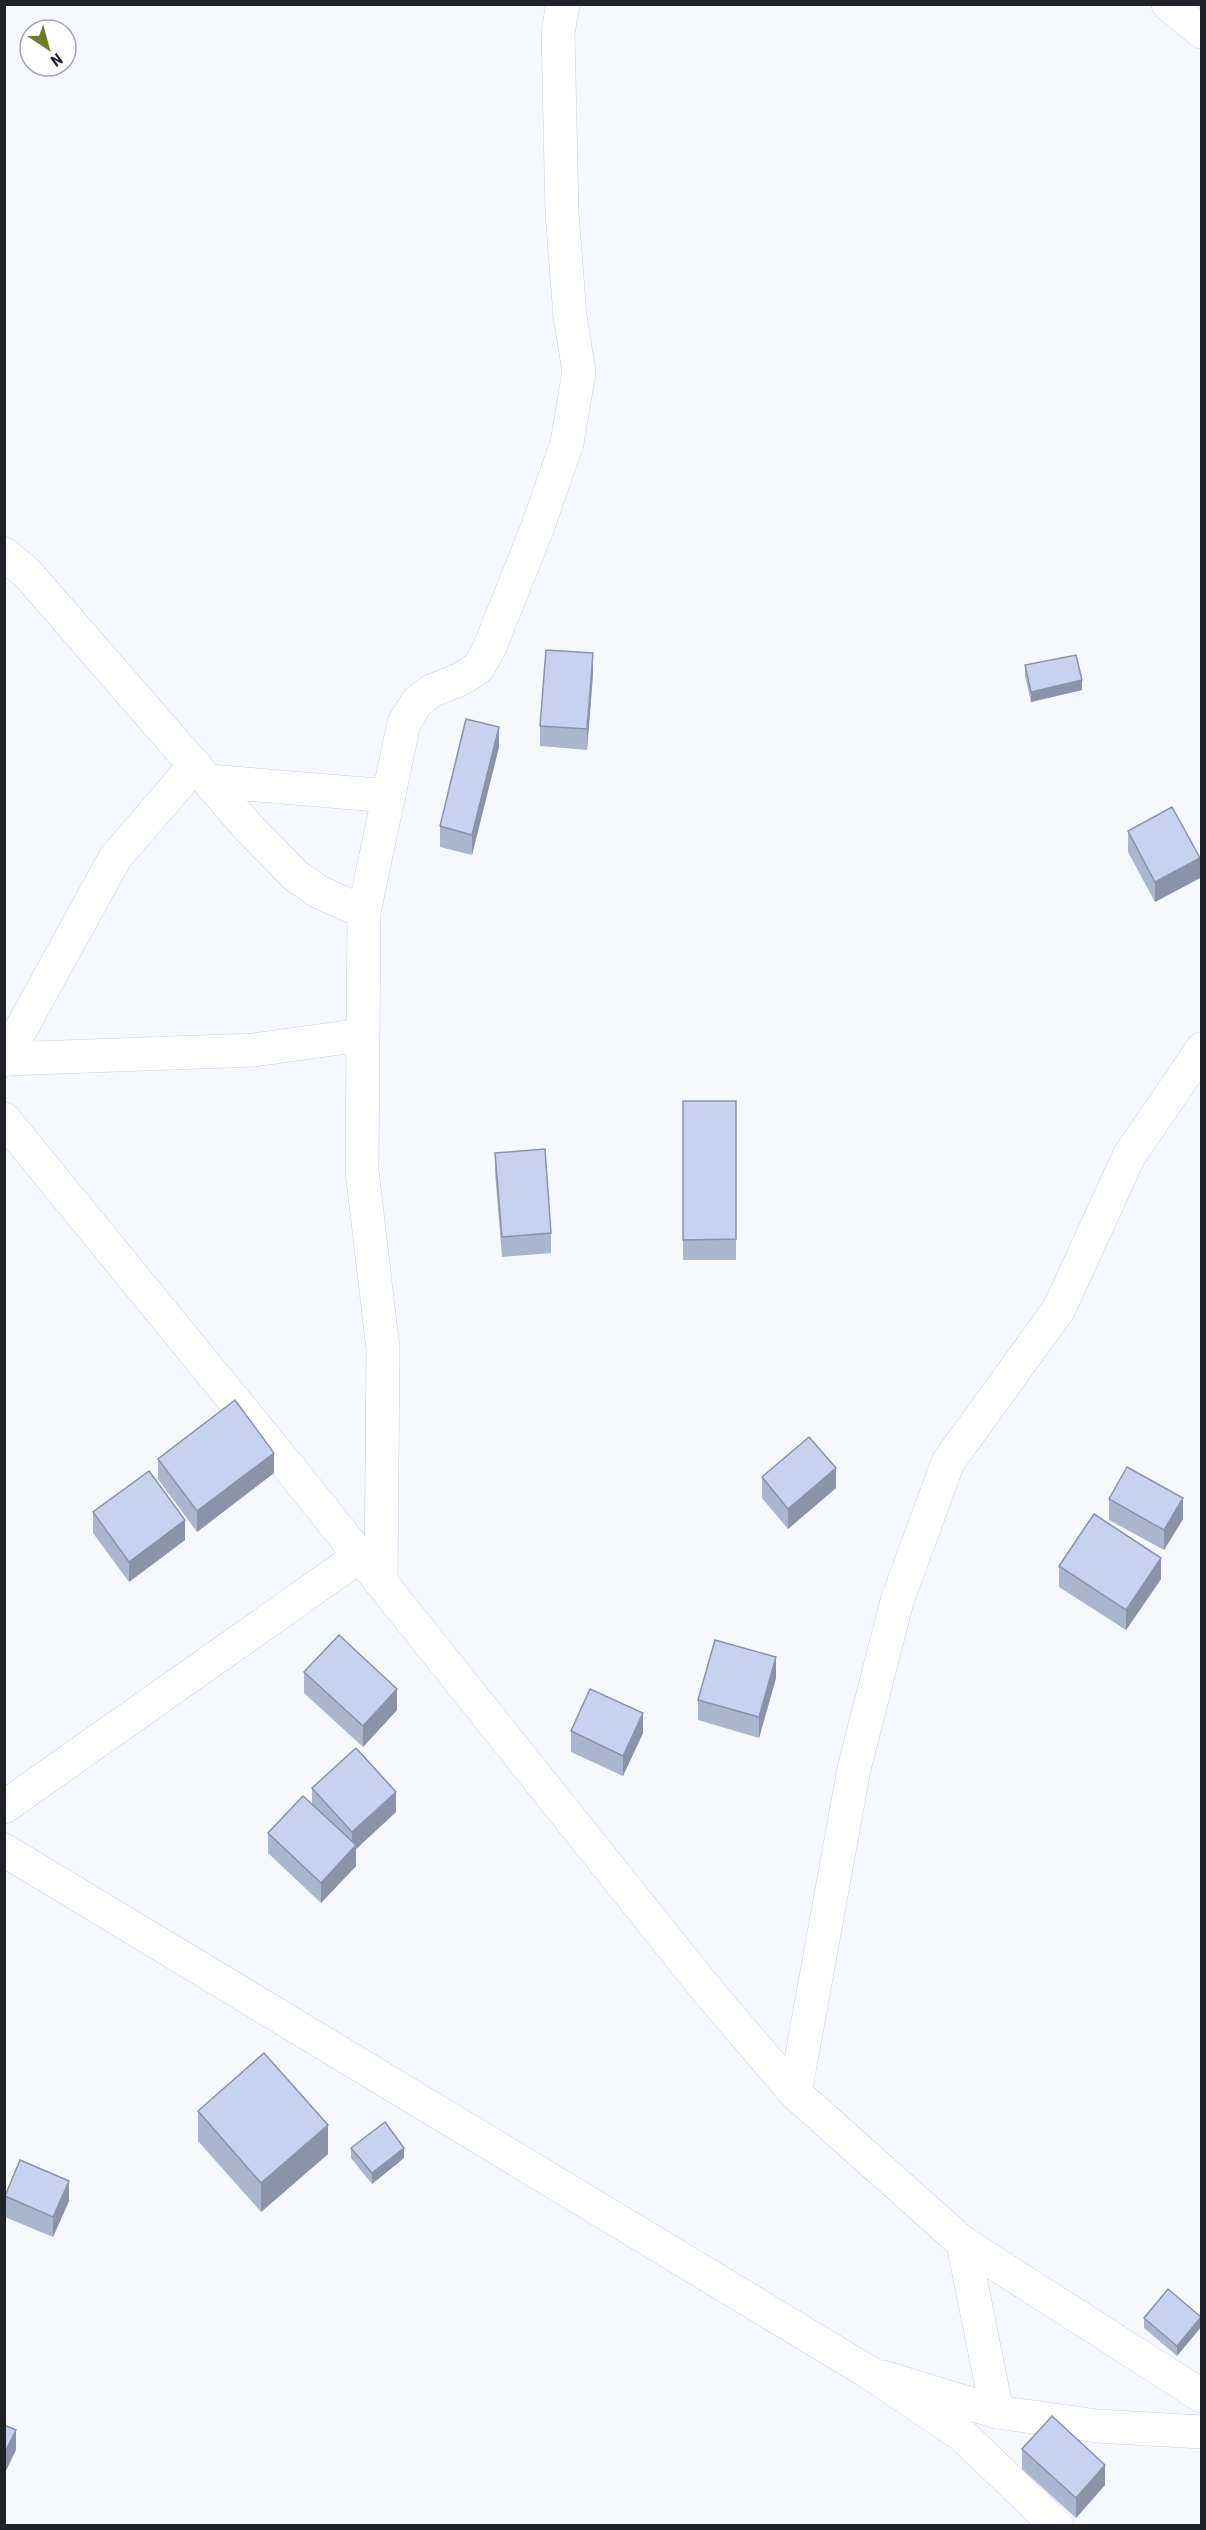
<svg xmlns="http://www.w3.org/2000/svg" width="1206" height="2530" viewBox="0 0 1206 2530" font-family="'Roboto Condensed',sans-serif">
  <rect width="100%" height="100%" fill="#f6f8ff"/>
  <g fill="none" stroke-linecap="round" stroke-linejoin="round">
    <defs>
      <g id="street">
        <path d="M1168 4 1202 32"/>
        <path d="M4 554 27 573 248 827 296 876 319 892 364 912"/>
        <path d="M209 781 389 796"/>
        <path d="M7 1059 254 1050 362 1035"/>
        <path d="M4 1060 115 858 195 765"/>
        <path d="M4 1119 296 1476 707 1990 795 2093 963 2243 1202 2396"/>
        <path d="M381 1582 383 1349 362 1171 364 912 404 723 417 702 431 691 461 679 478 668 489 649 537 529 567 443 579 372 570 316 562 213 558 32 563 4"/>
        <path d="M4 1807 360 1556"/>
        <path d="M795 2093 854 1769 897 1601 948 1462 1059 1309 1129 1156 1202 1049"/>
        <path d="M963 2243 997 2412"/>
        <path d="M883 2377 997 2412 1097 2426 1202 2432"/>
      </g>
      <path id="secondary" d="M4 1850 870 2373 962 2435 1057 2526"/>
    </defs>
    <use href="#street" stroke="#c7cddb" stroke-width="34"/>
    <use href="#secondary" stroke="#c7cddb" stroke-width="34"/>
    <use href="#street" stroke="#fff" stroke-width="33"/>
    <use href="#secondary" stroke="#fff" stroke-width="33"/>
  </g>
  <g fill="#aab5ce">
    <path d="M1025 665 1082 690 1031 702 1025 676Z"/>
    <path d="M593 674 587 750 540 746V726Z"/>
    <path d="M499 747 472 855 440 847V826Z"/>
    <path d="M1128 831 1200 878 1155 902 1128 852Z"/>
    <rect x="683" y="1101" width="53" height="159"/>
    <path d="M495 1153 551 1233V1253L502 1257 495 1173Z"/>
    <path d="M158 1459 274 1473 197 1532 158 1479Z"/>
    <path d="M762 1477 836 1488 788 1529 762 1498Z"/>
    <path d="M1109 1499 1183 1519 1164 1550 1109 1520Z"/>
    <path d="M93 1512 185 1540 129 1582 93 1533Z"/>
    <path d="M1059 1566 1161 1579 1126 1630 1059 1587Z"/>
    <path d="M304 1672 397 1710 363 1747 304 1693Z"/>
    <path d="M776 1678 759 1738 698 1720V1700Z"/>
    <path d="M571 1731 643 1733 623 1776 571 1752Z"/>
    <path d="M312 1788 396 1812 356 1849V1866L321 1903 268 1853V1833L312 1805Z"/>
    <path d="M198 2111 328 2154 261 2212 198 2141Z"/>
    <path d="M351 2148 404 2158 372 2184 351 2158Z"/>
    <path d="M5 2196 69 2201 53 2237 5 2217Z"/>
    <path d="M1144 2318 1201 2327 1177 2356 1144 2328Z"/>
    <path d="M1022 2449 1105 2485 1076 2518 1022 2469Z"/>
  </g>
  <g fill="#8b93a8">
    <path d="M593 653V674L587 750V729Z"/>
    <path d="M1082 680V690L1031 702V692Z"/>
    <path d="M499 727V747L472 855V835Z"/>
    <path d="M1200 858V878L1155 902V882Z"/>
    <path d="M274 1453V1473L197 1532V1511Z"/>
    <path d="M836 1468V1488L788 1529V1509Z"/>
    <path d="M1183 1498V1519L1164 1550V1530Z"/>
    <path d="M185 1520V1540L129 1582V1562Z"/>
    <path d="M1161 1558V1579L1126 1630V1610Z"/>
    <path d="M776 1657V1678L759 1738V1717Z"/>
    <path d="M397 1689V1710L363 1747V1726Z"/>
    <path d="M643 1713V1733L623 1776V1756Z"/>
    <path d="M396 1792V1812L356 1849V1866L321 1903V1883L352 1849V1832Z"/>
    <path d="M328 2125V2154L261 2212V2183Z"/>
    <path d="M404 2148V2158L372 2184V2173Z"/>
    <path d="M69 2181V2201L53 2237V2217Z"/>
    <path d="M1201 2317V2327L1177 2356V2346Z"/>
    <path d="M16 2430V2450L4 2475V2454Z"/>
    <path d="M1105 2465V2485L1076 2518V2498Z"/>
  </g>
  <g fill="#c6d2f0" stroke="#8b93a8" stroke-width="1.5">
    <path d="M546 650 593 653 587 729 540 726Z"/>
    <path d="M1076 655 1082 680 1031 692 1025 665Z"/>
    <path d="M466 719 499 727 472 835 440 826Z"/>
    <path d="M1172 807 1200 858 1155 882 1128 831Z"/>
    <path d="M683 1101H736V1239L683 1240Z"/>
    <path d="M545 1149 551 1233 502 1237 495 1153Z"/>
    <path d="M235 1400 274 1453 197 1511 158 1459Z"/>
    <path d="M809 1437 836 1468 788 1509 762 1477Z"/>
    <path d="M1127 1467 1183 1498 1164 1530 1109 1499Z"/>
    <path d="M149 1471 185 1520 129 1562 93 1512Z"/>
    <path d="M1094 1514 1161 1558 1126 1610 1059 1566Z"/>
    <path d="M339 1635 397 1689 363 1726 304 1672Z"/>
    <path d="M715 1640 776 1657 759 1717 698 1700Z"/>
    <path d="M590 1689 643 1713 623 1756 571 1731Z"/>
    <path d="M356 1748 396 1792 352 1832 312 1788Z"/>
    <path d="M303 1796 356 1845 321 1883 268 1833Z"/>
    <path d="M264 2053 328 2125 261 2183 198 2111Z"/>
    <path d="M385 2122 404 2148 372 2173 351 2148Z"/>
    <path d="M20 2160 69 2181 53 2217 5 2196Z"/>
    <path d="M1168 2289 1201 2317 1177 2346 1144 2318Z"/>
    <path d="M1052 2416 1105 2465 1076 2498 1022 2449Z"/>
    <path d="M4 2425 16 2430 4 2454Z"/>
  </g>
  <rect width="1206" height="2530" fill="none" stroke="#1f2227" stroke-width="12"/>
  <g transform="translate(48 48) rotate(144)"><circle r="28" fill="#ffffff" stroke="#a5a7a9" stroke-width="1.5"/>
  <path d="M0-4.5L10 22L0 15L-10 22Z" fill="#6e7c29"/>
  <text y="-9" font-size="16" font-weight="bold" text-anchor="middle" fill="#1f2227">N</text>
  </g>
</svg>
